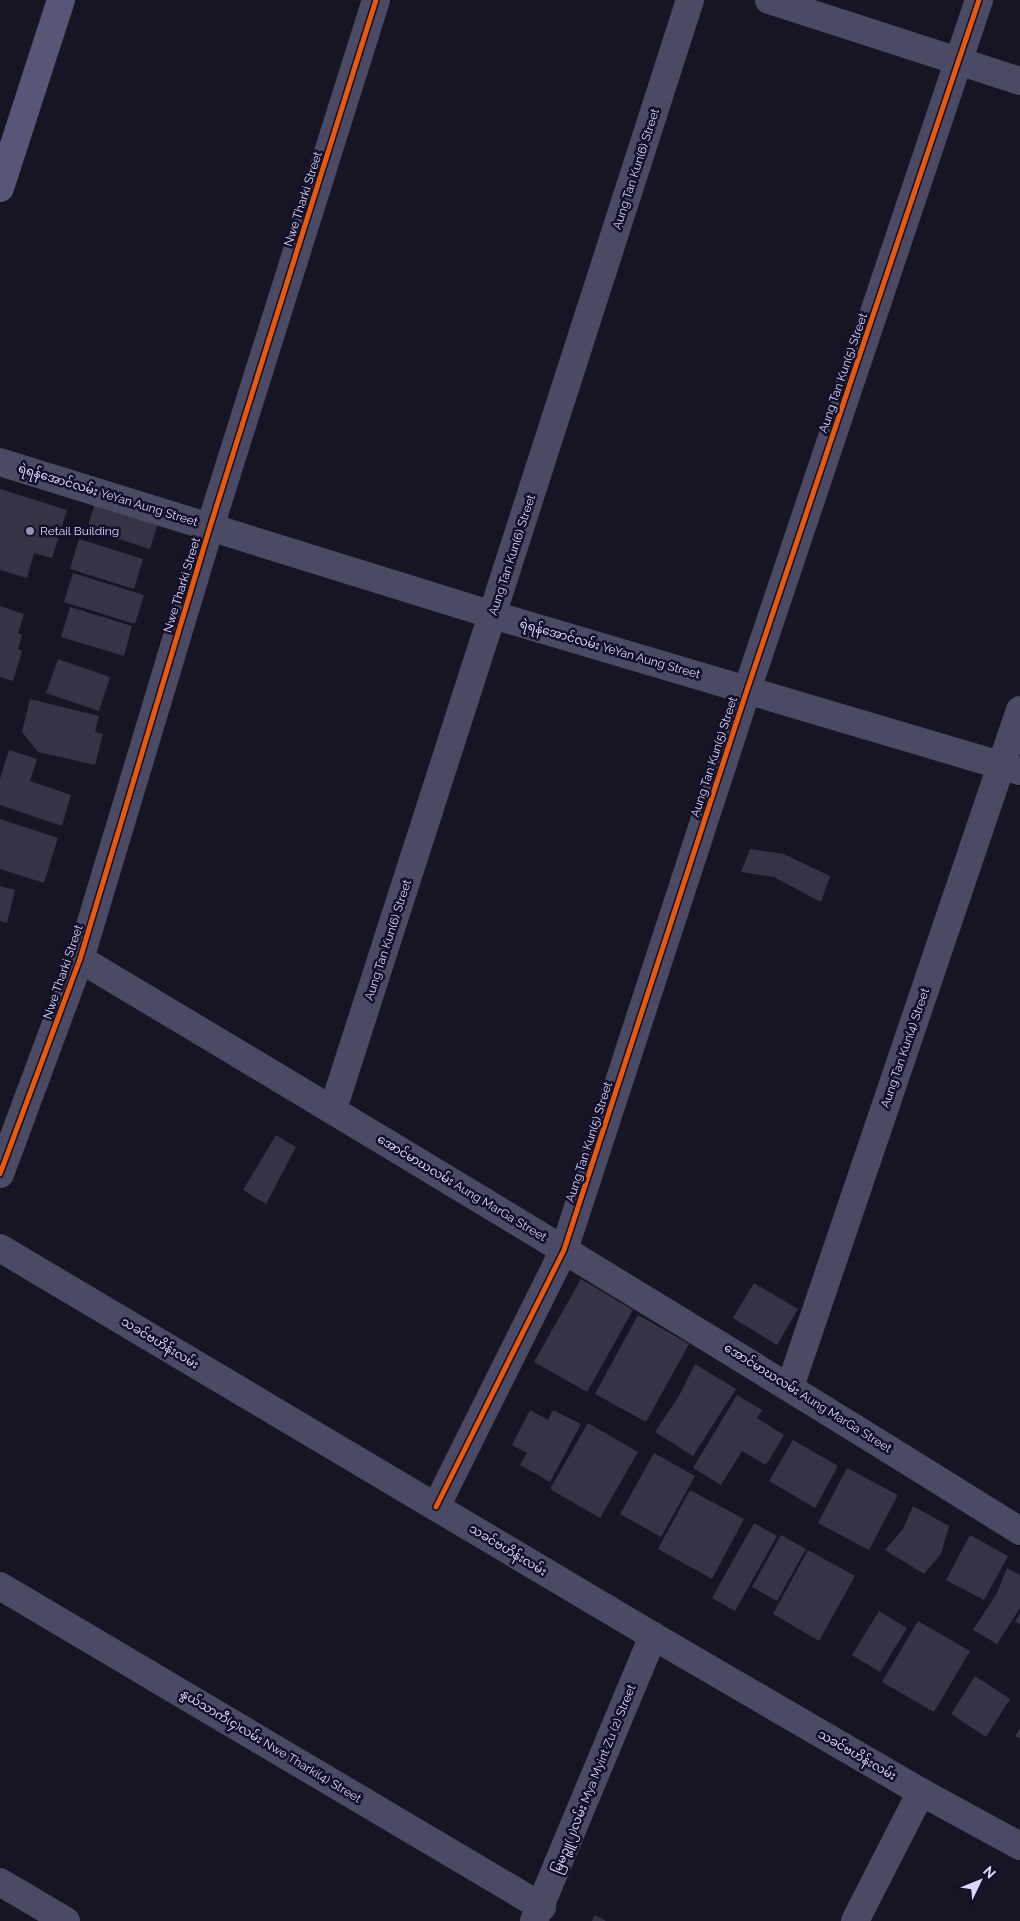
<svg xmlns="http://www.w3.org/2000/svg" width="1020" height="1921" viewBox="0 0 1020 1921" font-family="Raleway,'Noto Sans Myanmar',sans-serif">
  <rect width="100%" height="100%" fill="#171523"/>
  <g fill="#353345">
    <path d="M0 489 67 510 52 558 34 553 27 578 0 570Z"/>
    <path d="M95 503 158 523 150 549 87 529Z"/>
    <path d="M79 539 143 559 134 589 70 569Z"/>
    <path d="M73 573 144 595 135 624 64 602Z"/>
    <path d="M0 606 24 614 18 633 22 635 18 649 22 651 13 681 0 677Z"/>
    <path d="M70 607 132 626 124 656 61 637Z"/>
    <path d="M58 659 110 677 99 711 46 693Z"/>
    <path d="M30 699 99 716 95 732 103 734 95 765 38 752 22 732Z"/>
    <path d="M9 750 37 759 30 781 71 795 62 826 0 805V779Z"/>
    <path d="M0 819 58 838 44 883 0 869Z"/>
    <path d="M750 849 784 854 830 876 821 902 774 877 741 872Z"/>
    <path d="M0 886 15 890 7 923 0 921Z"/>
    <path d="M276 1135 296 1147 266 1204 243 1190Z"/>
    <path d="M581 1279 633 1310 587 1392 534 1362Z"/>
    <path d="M754 1283 798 1309 777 1345 733 1318Z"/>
    <path d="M638 1315 689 1344 646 1422 595 1394Z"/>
    <path d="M695 1364 736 1389 693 1456 655 1432 679 1396Z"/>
    <path d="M737 1395 762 1410 757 1418 784 1435 766 1465 742 1451 721 1485 693 1468Z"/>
    <path d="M530 1410 548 1420 553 1410 581 1424 550 1482 520 1465 527 1453 512 1445Z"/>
    <path d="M588 1423 638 1452 600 1518 550 1489Z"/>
    <path d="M793 1440 838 1466 815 1508 769 1481Z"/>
    <path d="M654 1453 695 1476 661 1537 620 1514Z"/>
    <path d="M847 1468 898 1495 869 1550 818 1523Z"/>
    <path d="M690 1490 744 1519 712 1579 658 1549Z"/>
    <path d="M913 1506 949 1526 941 1554 924 1574 885 1550 903 1529Z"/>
    <path d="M754 1523 777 1536 735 1611 712 1598Z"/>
    <path d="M781 1535 806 1549 777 1601 752 1587Z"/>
    <path d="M970 1535 1008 1556 984 1600 946 1580Z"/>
    <path d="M808 1550 855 1576 819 1641 773 1614Z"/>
    <path d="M1007 1568 1020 1575V1608L997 1644 973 1630 997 1593Z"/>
    <path d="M879 1611 907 1628 880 1672 852 1655Z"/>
    <path d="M1020 1613V1624L1015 1622Z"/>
    <path d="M918 1621 970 1651 934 1712 882 1682Z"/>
    <path d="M975 1676 1010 1699 986 1737 951 1714Z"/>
    <path d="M1020 1728V1739L1015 1736Z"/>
    <path d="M595 1915 606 1921H592Z"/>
  </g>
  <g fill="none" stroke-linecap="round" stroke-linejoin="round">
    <g stroke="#4a4a64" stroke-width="28">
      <path d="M769 0 1020 81"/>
      <path d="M0 462 493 615 1020 771"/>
      <path d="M80 959C395 1147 709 1336 1020 1531"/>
      <path d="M333 1109 690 0"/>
      <path d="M0 1174 80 959 210 527 376 0"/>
      <path d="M0 1248 653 1636 921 1792 1020 1846"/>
      <path d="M790 1387 1020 710"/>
      <path d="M436 1507 564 1250 747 690 979 0"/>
      <path d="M0 1586 542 1907"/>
      <path d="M0 1882 66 1921"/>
      <path d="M534 1921 653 1636"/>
      <path d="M855 1921 921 1792"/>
    </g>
    <path stroke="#585676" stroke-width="28" d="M0 188 61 0"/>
    <defs>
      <g id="cycleway">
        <path d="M0 1174 80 959 210 527 376 0"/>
        <path d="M436 1507 564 1250 747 690 979 0"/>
      </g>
    </defs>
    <use href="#cycleway" stroke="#130f29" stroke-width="8"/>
    <use href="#cycleway" stroke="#e8590c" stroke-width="5"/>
  </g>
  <circle fill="#9693b2" stroke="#130f29" stroke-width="2" cx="30" cy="531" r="5"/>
  <g text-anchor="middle" stroke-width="5" stroke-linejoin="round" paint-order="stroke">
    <g font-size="12" fill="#dbd7ff" stroke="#130f29">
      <text transform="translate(636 169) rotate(-72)" y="4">Aung Tan Kun(6) Street</text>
      <text transform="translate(303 199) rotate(-72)" y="4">Nwe Tharki Street</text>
      <text transform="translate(843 373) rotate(-71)" y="4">Aung Tan Kun(5) Street</text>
      <text transform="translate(108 495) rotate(17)" y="4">ရဲရန်အောင်လမ်း YeYan Aung Street</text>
      <text transform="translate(512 555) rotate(-72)" y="4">Aung Tan Kun(6) Street</text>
      <text transform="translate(182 585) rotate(-73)" y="4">Nwe Tharki Street</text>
      <text transform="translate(610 649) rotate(16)" y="4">ရဲရန်အောင်လမ်း YeYan Aung Street</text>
      <text transform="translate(714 757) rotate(-72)" y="4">Aung Tan Kun(5) Street</text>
      <text transform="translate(388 940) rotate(-72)" y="4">Aung Tan Kun(6) Street</text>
      <text transform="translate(63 972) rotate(-71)" y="4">Nwe Tharki Street</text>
      <text transform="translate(905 1048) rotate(-71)" y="4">Aung Tan Kun(4) Street</text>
      <text transform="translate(589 1142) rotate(-72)" y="4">Aung Tan Kun(5) Street</text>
      <text transform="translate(462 1188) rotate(31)" y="4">အောင်မာဃလမ်း Aung MarGa Street</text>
      <text transform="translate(160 1343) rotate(31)" y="4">သခင်ဗဟိန်းလမ်း</text>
      <text transform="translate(808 1398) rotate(32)" y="4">အောင်မာဃလမ်း Aung MarGa Street</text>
      <text transform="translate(508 1550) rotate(31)" y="4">သခင်ဗဟိန်းလမ်း</text>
      <text transform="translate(271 1746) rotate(31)" y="4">နွယ်သာကီ(၄)လမ်း Nwe Tharki(4) Street</text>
      <text transform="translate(857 1755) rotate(30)" y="4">သခင်ဗဟိန်းလမ်း</text>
      <text transform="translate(594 1779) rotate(-68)" y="4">မြမဉ္ဇူ(၂)လမ်း Mya Myint Zu (2) Street</text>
    </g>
    <g font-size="12" fill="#dbd7ff" stroke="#130f29" text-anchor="start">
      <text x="40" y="535">Retail Building</text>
    </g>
  </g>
  <g transform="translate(980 1881) rotate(47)" stroke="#130f29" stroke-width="4" paint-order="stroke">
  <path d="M0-4L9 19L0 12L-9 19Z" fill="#dbd7ff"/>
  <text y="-8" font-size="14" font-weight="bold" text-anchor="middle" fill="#dbd7ff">N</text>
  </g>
</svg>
